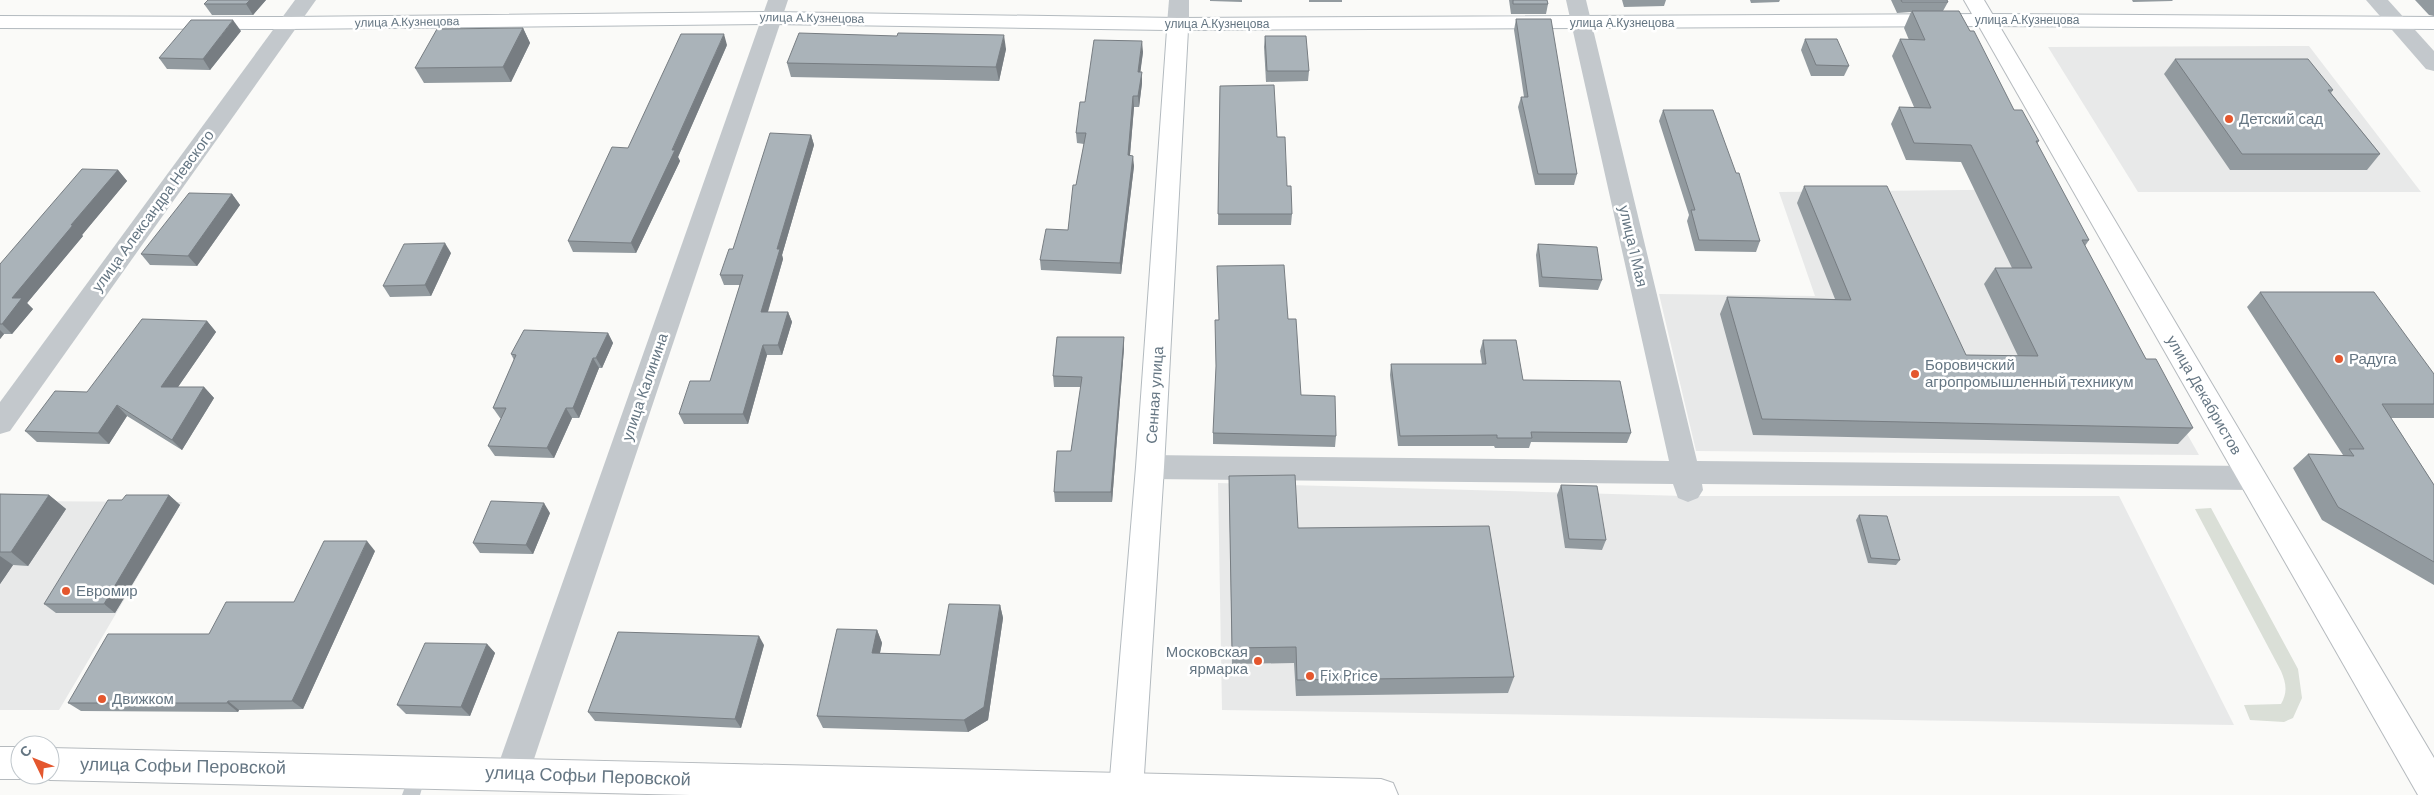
<svg xmlns="http://www.w3.org/2000/svg" width="2434" height="795" viewBox="0 0 2434 795" font-family="'DM Sans',sans-serif">
  <rect width="100%" height="100%" fill="#fafaf8"/>
  <g fill="#e8e9e9">
    <path d="M2309 46 2421 192H2138L2048 47Z"/>
    <path d="M2048 189 2199 455 1696 451 1659 294 1815 296 1779 192Z"/>
    <path d="M1218 483 1683 496H2119L2234 725 1222 710Z"/>
    <path d="M0 501 182 502 59 710H0Z"/>
  </g>
  <path fill="#dadfd7" d="M2211 508 2298 669 2302 698 2293 718 2284 722 2250 720 2244 705 2281 704C2288 692 2286 683 2281 671L2195 509Z"/>
  <g fill="none" stroke-linecap="round" stroke-linejoin="round">
    <defs>
      <path id="secondary" d="M772 12 1178 18 1985 14 2434 17V29L1985 26 1188 30 1164 467 1143 790 1141 795H1111L1109 790 1136 467 1167 30 772 24 289 29 0 28V16L289 17Z"/>
      <g id="primary">
        <path d="M1964 0H1984L2434 758V795H2418Z"/>
        <path d="M0 747H20V775H30L20 779H0Z"/>
        <path d="M50 748 1381 779 1393 783 1398 795H690L50 780 38 775H50Z"/>
      </g>
    </defs>
    <use href="#secondary" stroke="#b3babf" stroke-width="2"/>
    <use href="#primary" stroke="#b5babe" stroke-width="2"/>
    <path fill="#c3c8cc" fill-rule="evenodd" d="M419 764 425 766 427 772 420 795H402L413 766Z"/>
    <g fill="#c3c8cc" fill-rule="evenodd">
      <path d="M295 0H316L10 431 0 434V402Z"/>
      <path d="M768 0H788L529 774 524 785 512 790 500 785 495 774Z"/>
      <path d="M1169 0H1189V24L1186 29 1178 30 1170 29 1167 24Z"/>
      <path d="M1566 0H1586L1697 461 2252 466 2262 470 2266 478 2262 486 2252 490 1702 484 1703 490 1698 498 1688 502 1678 498 1673 484 1150 479 1140 475 1136 467 1140 459 1150 455 1669 461Z"/>
      <path d="M2366 0H2388L2434 51V71L2426 69Z"/>
    </g>
    <use href="#secondary" fill="#fff" fill-rule="evenodd"/>
    <use href="#primary" fill="#fff" fill-rule="evenodd"/>
  </g>
  <g fill="#929a9f">
    <path d="M208 0H266L253 15H212L204 4Z"/>
    <path d="M1210 0H1242V2L1210 1Z"/>
    <rect x="1309" y="0" width="33" height="2"/>
    <path d="M1509 0H1547L1548 4 1546 14H1511Z"/>
    <path d="M1622 0H1666L1664 6 1624 7Z"/>
    <path d="M1750 0H1780L1779 2 1751 3Z"/>
    <path d="M1891 0H1947L1948 2 1943 11 1970 31 2014 110 2039 141 2037 144 2089 240 2085 246 2146 359 2193 428 2178 444 1753 435 1720 314 1727 297 1835 299 1797 203 1804 186 1966 355 2018 356 1984 284 1995 268H2012L1961 162 1906 160 1891 124 1899 107H1914L1892 56 1900 39 1909 40 1904 28 1911 12 1897 13Z"/>
    <path d="M2132 0H2173L2172 1 2133 2Z"/>
    <path d="M2415 0H2434V16L2429 15Z"/>
    <path d="M1516 19 1577 174 1574 185H1535L1518 107 1521 97H1524L1514 30Z"/>
    <path d="M523 28 530 43 511 82 424 83 415 68Z"/>
    <path d="M241 31 210 70 167 69 159 58Z"/>
    <path d="M1265 36 1309 71 1308 81 1266 82 1264 47Z"/>
    <path d="M1805 39 1849 66 1844 76H1811L1801 50Z"/>
    <path d="M727 45 678 157 680 161 636 253 573 252 568 241 628 148Z"/>
    <path d="M1006 49 999 81 791 77 787 63Z"/>
    <path d="M1143 52 1140 72 1142 83 1139 107H1134L1130 155 1134 166 1121 274 1041 270 1040 260 1068 230 1084 144 1077 143 1076 133 1085 102Z"/>
    <path d="M2175 59 2333 90 2331 93 2380 154 2367 170H2230L2164 74Z"/>
    <path d="M1220 86 1287 186 1292 214 1291 225H1218Z"/>
    <path d="M1663 110 1760 241 1756 252 1695 251 1687 221 1689 215 1659 121Z"/>
    <path d="M811 135 814 145 782 255 783 259 768 312H788L792 322 782 355H767L748 424H684L679 414 710 381 740 285H724L720 275 733 249Z"/>
    <path d="M118 170 127 181 82 235 83 236 27 303 33 309 12 334H4L0 339V264Z"/>
    <path d="M232 194 240 205 197 266 150 265 141 254Z"/>
    <path d="M1538 244 1602 280 1598 290 1539 287 1536 255Z"/>
    <path d="M451 253 431 296 390 297 383 286Z"/>
    <path d="M2260 292 2434 374V418H2391L2434 485V585L2322 520 2293 468 2308 454 2342 456 2343 455 2247 307Z"/>
    <path d="M1288 319 1301 395 1336 436 1335 447 1213 444V433Z"/>
    <path d="M207 321 216 332 178 387H204L214 398 182 450 127 416 109 444 37 442 25 431 87 392Z"/>
    <path d="M608 333 613 343 602 368H599L579 418H572L554 458 495 456 488 446 501 418H500L493 408 514 360 511 354Z"/>
    <path d="M1124 337V348L1112 502H1055L1054 492 1071 451 1081 387H1054L1053 376Z"/>
    <path d="M1483 340 1523 380 1631 433 1627 443 1531 442 1529 448H1495L1494 446H1398L1390 375 1391 364H1482L1480 351Z"/>
    <path d="M1229 476 1298 528 1514 677 1508 693 1296 696 1294 663 1232 664Z"/>
    <path d="M1561 485 1606 540 1602 550 1565 548 1557 495Z"/>
    <path d="M0 494 49 495 66 509 28 566 13 565 0 584Z"/>
    <path d="M169 495 180 505 115 613H56L44 604 122 500Z"/>
    <path d="M550 513 533 554 480 553 473 543Z"/>
    <path d="M1859 515 1900 560 1896 565 1868 563 1856 520Z"/>
    <path d="M375 551 303 709 239 710 238 712 81 711 68 703 209 634 294 602Z"/>
    <path d="M1000 605 1003 618 988 720 968 732 823 728 817 716 877 630 882 643 880 653 940 655Z"/>
    <path d="M487 644 495 653 470 716 406 714 397 705Z"/>
    <path d="M764 645 741 728 595 721 588 712Z"/>
  </g>
  <g fill="#777d82">
    <path d="M250 0H266L253 15 246 4Z"/>
    <path d="M233 20 241 31 210 70 203 59Z"/>
    <path d="M523 28 530 43 511 82 503 67Z"/>
    <path d="M724 34 727 45 678 157 680 161 636 253 631 243Z"/>
    <path d="M1004 35 1006 49 999 81 996 67Z"/>
    <path d="M1142 41 1143 52 1139 83 1138 72Z"/>
    <path d="M1142 72V83L1139 107 1138 96Z"/>
    <path d="M1133 96 1134 107 1129 166 1128 155Z"/>
    <path d="M811 135 814 145 782 255 783 259 765 321 761 312 777 249Z"/>
    <path d="M1133 156 1134 166 1121 274 1120 263Z"/>
    <path d="M118 170 127 181 82 235 83 236 27 303 33 309 12 334 2 324 12 298 71 225Z"/>
    <path d="M232 194 240 205 197 266 188 256Z"/>
    <path d="M445 243 451 253 431 296 425 285Z"/>
    <path d="M788 312 792 322 782 355 778 345Z"/>
    <path d="M207 321 216 332 171 397 161 387Z"/>
    <path d="M0 330 4 334 0 339Z"/>
    <path d="M608 333 613 343 602 368 596 358Z"/>
    <path d="M1124 337V348L1112 502 1111 492Z"/>
    <path d="M763 345 767 355 748 424 743 414Z"/>
    <path d="M593 358 599 368 579 418 573 408Z"/>
    <path d="M204 387 214 398 182 450 172 440Z"/>
    <path d="M117 405 127 416 109 444 98 433Z"/>
    <path d="M566 408 572 418 554 458 547 448Z"/>
    <path d="M49 495 66 509 28 566 11 552Z"/>
    <path d="M169 495 180 505 115 613 104 604Z"/>
    <path d="M544 503 550 513 533 554 526 545Z"/>
    <path d="M367 541 375 551 303 709 292 701Z"/>
    <path d="M0 556 13 565 0 584Z"/>
    <path d="M1000 605 1003 618 988 720 968 732 964 720Z"/>
    <path d="M877 630 882 643 877 666 872 653Z"/>
    <path d="M759 636 764 645 741 728 735 719Z"/>
    <path d="M487 644 495 653 470 716 461 707Z"/>
    <path d="M228 701 239 710 238 712 227 703Z"/>
  </g>
  <g fill="#aab3b9" stroke="#777d82">
    <path d="M208 0H250L246 4H204Z"/>
    <path d="M1513 0H1547L1548 4H1513Z"/>
    <path d="M1901 0H1947L1948 2H1902Z"/>
    <path d="M1912 11H1959L1970 31H1974L2014 110H2022L2039 141H2036L2089 240H2082L2146 359H2156L2193 428 1762 419 1727 297 1851 300 1804 186H1887L1966 355 2038 356 1995 268H2032L1971 145 1914 143 1899 107 1931 108 1900 39 1925 40Z"/>
    <path d="M1516 19H1551L1577 174H1538L1521 97H1528Z"/>
    <path d="M191 20H233L203 59 159 58Z"/>
    <path d="M523 28 503 67 415 68 437 29Z"/>
    <path d="M799 33 897 36 898 33 1004 35 996 67 787 63Z"/>
    <path d="M681 34H724L672 150H675L631 243 568 241 612 147 628 148Z"/>
    <path d="M1265 36H1306L1309 71H1267Z"/>
    <path d="M1805 39H1837L1849 66 1816 65Z"/>
    <path d="M1094 40 1142 41 1138 72H1142L1138 96H1133L1128 155 1133 156 1120 263 1040 260 1046 229 1068 230 1073 185H1076L1086 133H1076L1080 102H1085Z"/>
    <path d="M2175 59H2308L2333 90H2328L2380 154H2242Z"/>
    <path d="M1274 85 1277 137H1285L1287 186H1291L1292 214H1218L1220 86Z"/>
    <path d="M1663 110H1713L1736 173H1739L1760 241 1699 240 1691 210H1695Z"/>
    <path d="M770 133 811 135 777 249H780L761 312H788L778 345H763L743 414H679L690 381H710L743 275H720L729 249H733Z"/>
    <path d="M82 169 118 170 71 225H73L12 298H22L2 324H0V264Z"/>
    <path d="M189 193 232 194 188 256 141 254Z"/>
    <path d="M445 243 425 285 383 286 404 244Z"/>
    <path d="M1538 244 1597 247 1602 280 1542 277Z"/>
    <path d="M1284 265 1288 319H1296L1301 395 1335 396 1336 436 1213 433 1216 366 1215 320H1219L1217 266Z"/>
    <path d="M2260 292H2374L2434 374V404H2382L2434 485V562L2338 507 2308 454 2354 456 2349 449H2364Z"/>
    <path d="M142 319 207 321 161 387H204L172 440 117 405 98 433 25 431 55 391 87 392Z"/>
    <path d="M524 330 608 333 596 358H593L573 408H566L547 448 488 446 506 408H493L516 355 511 354Z"/>
    <path d="M1057 337H1124L1111 492H1054L1057 451H1071L1082 377 1053 376Z"/>
    <path d="M1483 340H1516L1523 380 1620 381 1631 433 1531 432 1532 438H1497V435L1400 436 1391 364H1486Z"/>
    <path d="M1295 475 1298 528 1489 526 1514 677 1297 680 1296 647 1232 648 1229 476Z"/>
    <path d="M1561 485 1597 486 1606 540 1569 539Z"/>
    <path d="M0 494 49 495 11 552H0Z"/>
    <path d="M126 495H169L104 604H44L108 500H122Z"/>
    <path d="M491 501 544 503 526 545 473 543Z"/>
    <path d="M1859 515 1887 516 1900 560 1871 558Z"/>
    <path d="M324 541H367L292 701H228L227 703H68L108 634H209L226 602H294Z"/>
    <path d="M949 604 1000 605 984 707 964 720 817 716 837 629 877 630 872 653 940 655Z"/>
    <path d="M618 632 759 636 735 719 588 712Z"/>
    <path d="M425 643 487 644 461 707 397 705Z"/>
  </g>
  <g fill="#e4572e" stroke="#fff" stroke-width="2">
    <circle cx="2229" cy="119" r="5"/>
    <circle cx="2339" cy="359" r="5"/>
    <circle cx="1915" cy="374" r="5"/>
    <circle cx="66" cy="591" r="5"/>
    <circle cx="1258" cy="661" r="5"/>
    <circle cx="1310" cy="676" r="5"/>
    <circle cx="102" cy="699" r="5"/>
  </g>
  <g text-anchor="middle" stroke-width="5" stroke-linejoin="round" paint-order="stroke">
    <g font-size="12" fill="#657683" stroke="#fff">
      <text transform="translate(812 18) rotate(1)" y="4">улица А.Кузнецова</text>
      <text x="2027" y="24">улица А.Кузнецова</text>
      <text transform="translate(407 22) rotate(-1)" y="4">улица А.Кузнецова</text>
      <text x="1622" y="27">улица А.Кузнецова</text>
      <text x="1217" y="28">улица А.Кузнецова</text>
    </g>
    <g font-size="15" fill="#657683" stroke="#fff" text-anchor="start">
      <text x="2239" y="124">Детский сад</text>
      <text x="2349" y="364">Радуга</text>
      <text x="1925" y="370">Боровичский<tspan x="1925" dy="17">агропромышленный техникум</tspan></text>
      <text x="76" y="596">Евромир</text>
      <text x="1248" y="657" text-anchor="end">Московская<tspan x="1248" dy="17">ярмарка</tspan></text>
      <text x="1320" y="681">Fix Price</text>
      <text x="112" y="704">Движком</text>
    </g>
    <g font-size="15" fill="#657683" stroke="#fff">
      <text transform="translate(153 211) rotate(-54)" y="5">улица Александра Невского</text>
      <text transform="translate(1633 246) rotate(77)" y="5">улица 1 Мая</text>
      <text transform="translate(645 387) rotate(-71)" y="5">улица Калинина</text>
      <text transform="translate(1155 395) rotate(-86)" y="5">Сенная улица</text>
      <text transform="translate(2204 395) rotate(60)" y="5">улица Декабристов</text>
    </g>
    <g font-size="18" fill="#657683" stroke="#fff">
      <text transform="translate(183 766) rotate(1)" y="6">улица Софьи Перовской</text>
      <text transform="translate(588 776) rotate(2)" y="6">улица Софьи Перовской</text>
    </g>
  </g>
  <g transform="translate(35 760) rotate(313)"><circle r="24" fill="#ffffff" stroke="#c1c8cd"/>
  <path d="M0-4L9 19L0 12L-9 19Z" fill="#e4572e"/>
  <text y="-8" font-size="14" font-weight="bold" text-anchor="middle" fill="#657683">С</text>
  </g>
</svg>
